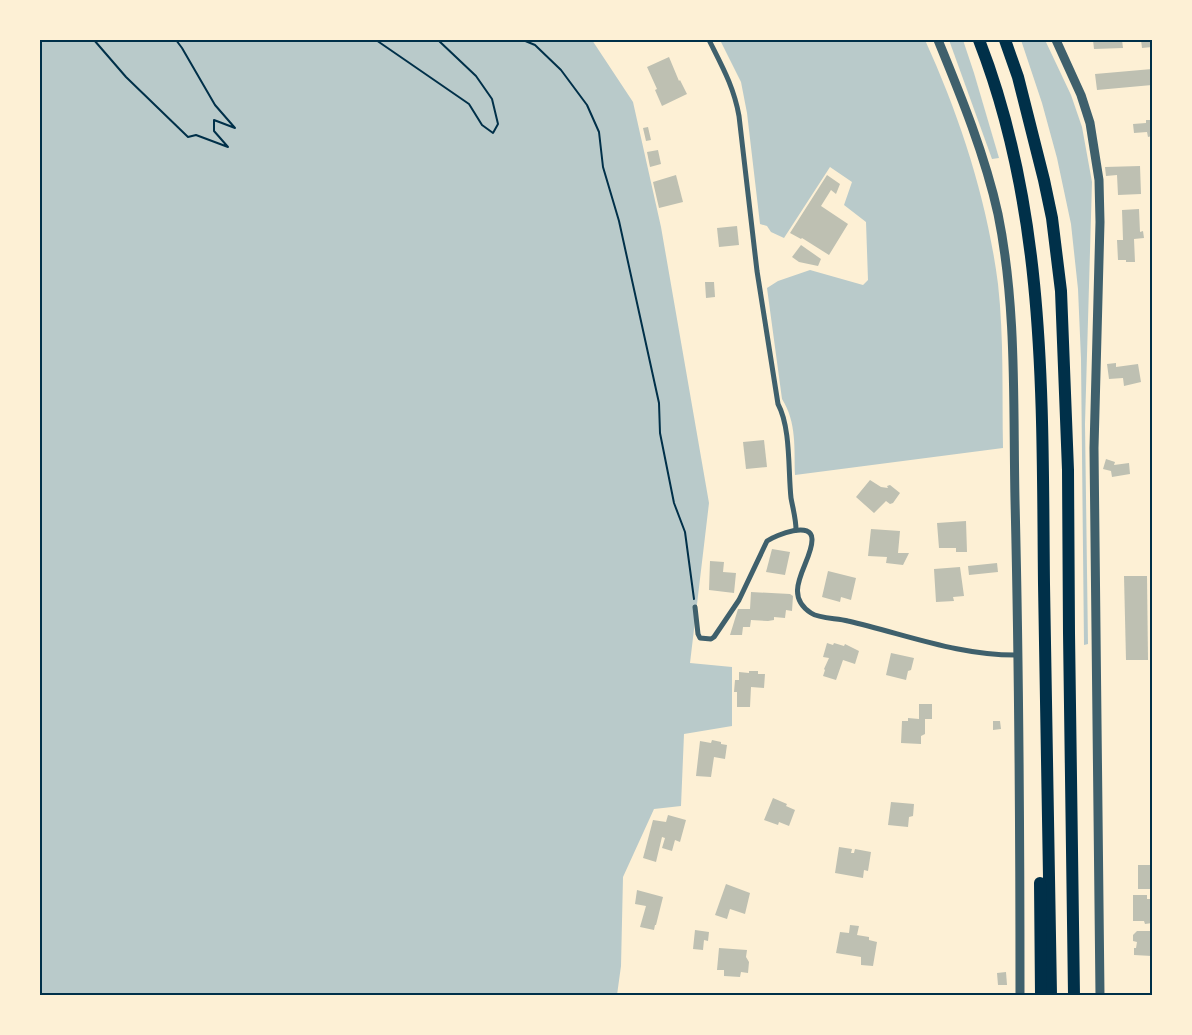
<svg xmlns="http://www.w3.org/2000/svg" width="1192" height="1035" viewBox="0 0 1192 1035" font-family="'Archivo Narrow',sans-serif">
  <rect width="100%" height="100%" fill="#fdf0d5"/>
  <g fill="#b9caca">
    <path d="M40 40H592L633 102 661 227 709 503 690 663 732 667V726L684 734 681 806 654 809 623 877 621 966 617 995H40Z"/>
    <path d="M720 40H925C960 117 987 199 998 284 1004 338 1002 393 1003 448L795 475C794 448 797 423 782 399L767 288 778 281 810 270 863 285 868 280 866 222 844 205 852 182 830 167 784 238 771 232 767 226 760 224 747 113 741 82Z"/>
    <path d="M949 40H963L974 73 999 158 992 159Z"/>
    <path d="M1021 40H1045L1071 95 1082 127 1092 182 1085 424 1088 644 1084 645 1081 359 1078 289 1071 224 1057 158 1042 103Z"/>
  </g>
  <g fill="#bec0b2">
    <path d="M1093 40H1122L1123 48 1094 49Z"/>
    <path d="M1141 40H1152V47L1142 48Z"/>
    <path d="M669 57 679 81 680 80 687 94 662 106 655 90 657 89 647 67Z"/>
    <path d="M1152 69V85L1097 90 1095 74Z"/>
    <path d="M1146 120H1152V136L1148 137 1147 132 1134 133 1133 124 1146 123Z"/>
    <path d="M648 127 651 140 646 141 643 128Z"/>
    <path d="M658 150 661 164 650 167 647 152Z"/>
    <path d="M1140 166 1141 194 1118 195 1117 175 1106 176 1105 167Z"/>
    <path d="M676 175 683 202 659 208 653 182Z"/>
    <path d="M827 175 840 184 836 194 831 190 821 206 848 224 829 255 802 238 801 239 790 233Z"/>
    <path d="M1139 209 1140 232 1143 231 1144 238 1134 239 1135 262H1126V260H1118L1117 240H1123L1122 210Z"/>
    <path d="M737 226 739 245 719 247 717 228Z"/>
    <path d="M801 245 821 259 818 266 799 262 792 257Z"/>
    <path d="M705 282H714L715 297 706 298Z"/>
    <path d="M1116 363V367L1138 364 1141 382 1124 386 1123 378 1109 379 1107 364Z"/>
    <path d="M764 440 767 467 746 469 743 442Z"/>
    <path d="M1106 459 1115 462 1114 465 1129 463 1130 474 1112 477 1111 471 1103 469Z"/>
    <path d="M870 480 881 487 888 488 887 486 890 485 900 493 893 503 890 504 886 501 874 513 856 497Z"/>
    <path d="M966 521 967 552H956V548H939L937 523Z"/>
    <path d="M871 529 900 531 898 553H909L903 565 886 563 887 557 868 556Z"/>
    <path d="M772 549 790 552 785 575 766 572Z"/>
    <path d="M710 561 724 562 723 572 736 573 734 593 709 590Z"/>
    <path d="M997 563 998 572 969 575 968 566Z"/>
    <path d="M960 567 964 596 953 597 954 601 936 602 934 569Z"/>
    <path d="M828 571 856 578 851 600 841 597 840 602 822 597Z"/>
    <path d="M1124 576H1147L1148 660H1126Z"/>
    <path d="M751 592 790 594 793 596 792 611 786 610 785 618 774 617V620L768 621 751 620 750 627H743L742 635H730L738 609H750Z"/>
    <path d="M827 643 833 645 834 643 844 646 845 644 859 651 855 664 843 660 836 680 823 676 825 670 824 669 829 658 823 657Z"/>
    <path d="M891 653 914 658 911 670 908 671 906 680 886 675Z"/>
    <path d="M749 671H758V674H765L764 688 751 687 750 707H737V692H734L735 680H739V672L749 673Z"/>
    <path d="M919 704H932V719H925V734L921 736V744L901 743 902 721H908V718L919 719Z"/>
    <path d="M993 721H1000L1001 729 993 730Z"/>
    <path d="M712 740 721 742V744L727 745 725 759 714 757 711 777 696 776 700 741 711 743Z"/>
    <path d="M773 798 787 804 786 806 795 810 789 826 779 822 778 825 764 820Z"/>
    <path d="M891 802 914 804 913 816 909 817 908 827 888 825Z"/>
    <path d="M668 815 686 820 680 842 675 840 672 851 662 848 665 838 662 837 656 862 643 858 653 820 666 822Z"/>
    <path d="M839 847 852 849 851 853H854L855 849 871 852 868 871 864 870 863 878 835 873Z"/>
    <rect x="1138" y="865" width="14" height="24"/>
    <path d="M726 884 750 893 745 914 730 909 727 919 715 915Z"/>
    <path d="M637 890 663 897 656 925H655L654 930 640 927 646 906 635 904Z"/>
    <path d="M1133 895H1147V899H1152V923L1145 924 1144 921H1133Z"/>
    <path d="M850 925 859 926 857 935 869 937V940L877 942 873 966 861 965V957L836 953 840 932 849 933Z"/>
    <path d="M695 930 709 932 708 941 704 940 703 950 693 949Z"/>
    <path d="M1137 931H1152V956L1134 955V948H1136L1137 942 1133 941V935Z"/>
    <path d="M719 948 747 950 746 957 749 962 748 973 741 972 740 977 724 976V970H717Z"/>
    <path d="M1006 972 1007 985H998L997 973Z"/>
  </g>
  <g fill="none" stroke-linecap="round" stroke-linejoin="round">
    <g stroke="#003049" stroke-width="2">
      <path d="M94 40 126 77 188 137 196 135 228 147 214 131V120L235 128 215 105 182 48 176 40"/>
      <path d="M376 40 469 104 482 125 493 133 498 124 492 99 476 76 438 40"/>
      <path d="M523 40 535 45 561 70 587 105 599 132 603 167 619 221 659 403 660 433 674 503 685 532 694 599"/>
    </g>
    <g stroke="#3f606c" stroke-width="5">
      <path d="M709 40C722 66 734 87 739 116L757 271 778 404C791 428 788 471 791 498 793 509 796 519 796 530"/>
      <path d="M695 607 698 634 700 638 711 639 714 637 739 600 767 541C776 535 813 520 812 540 812 563 780 593 811 613 820 619 837 618 848 621 905 634 959 656 1019 655"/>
    </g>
    <g stroke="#3f606c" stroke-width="9">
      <path d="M938 40C961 96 985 155 998 214 1017 307 1013 405 1015 500 1019 665 1020 830 1020 995"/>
      <path d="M1056 40 1081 95 1090 123 1099 180 1100 222 1094 448 1100 995"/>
    </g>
    <g stroke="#003049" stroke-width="12">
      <path d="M979 40C1047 214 1042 400 1044 584 1046 721 1049 858 1051 995"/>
      <path d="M1005 40 1018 77 1044 180 1052 218 1061 291 1068 470 1069 633 1074 995"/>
      <path d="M1040 883 1041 995"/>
    </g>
  </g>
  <rect width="1192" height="1035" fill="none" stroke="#fdf0d5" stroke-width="82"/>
  <rect x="41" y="41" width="1110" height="953" fill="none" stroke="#003049" stroke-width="2"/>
</svg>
